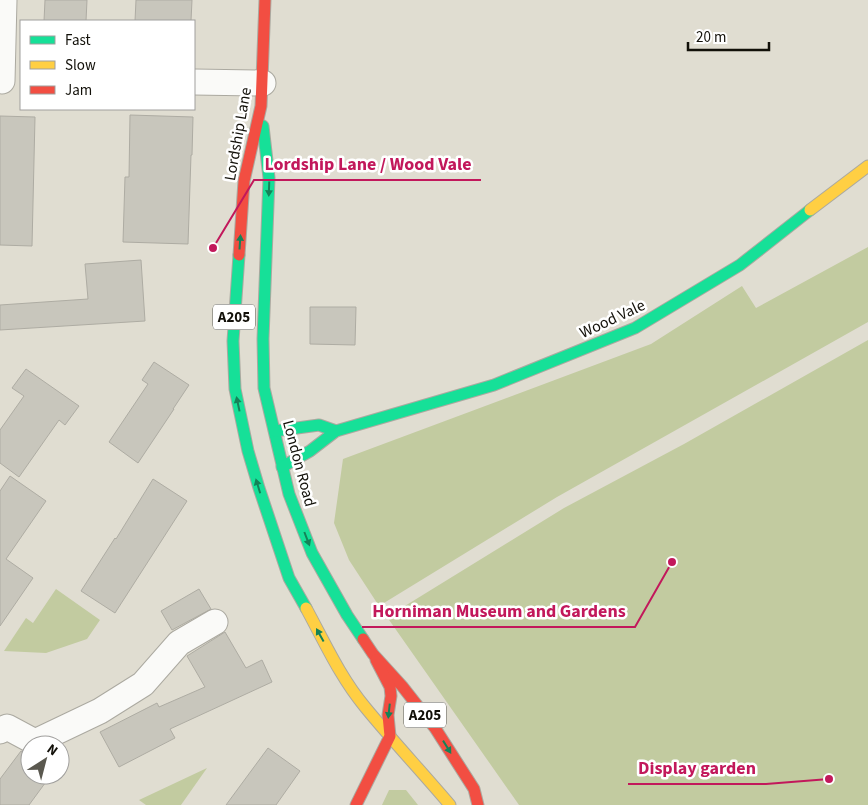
<svg xmlns="http://www.w3.org/2000/svg" width="868" height="805" viewBox="0 0 868 805" font-family="'Source Sans 3',sans-serif">
  <rect width="100%" height="100%" fill="#e0ddd1"/>
  <g fill="#c2cba0">
    <path d="M868 247V322L557 497 379 606 349 560 334 523 343 459 651 344 742 286 756 308Z"/>
    <path d="M868 340V805H519L387 617 564 508 684 444Z"/>
    <path d="M56 589 100 620 87 639 46 653 4 651 26 618 33 623Z"/>
    <path d="M207 768 181 805H146L139 800Z"/>
    <path d="M389 790H406L418 805H382Z"/>
  </g>
  <g fill="#c8c6bc" stroke="#aeaca3">
    <path d="M45 0H87L86 21H44Z"/>
    <path d="M136 0H192L191 21H135Z"/>
    <path d="M130 115 193 117 192 155H191L188 244 123 242 125 177H129Z"/>
    <path d="M0 116 35 117 32 246 0 245Z"/>
    <path d="M141 260 145 321 0 330V305L88 299 85 264Z"/>
    <path d="M310 307H356L355 345 310 344Z"/>
    <path d="M154 362 189 385 173 409H174L138 463 109 442 148 384 142 380Z"/>
    <path d="M26 369 79 406 65 425 59 420 19 477 0 463V430L24 396 12 388Z"/>
    <path d="M10 476 46 501 6 559 33 578 0 626V491Z"/>
    <path d="M153 479 187 501 115 613 81 591 115 538 116 539Z"/>
    <path d="M199 589 211 609 172 630 161 611Z"/>
    <path d="M225 632 246 668 262 660 272 682 170 729 175 738 119 767 100 732 157 703 159 707 205 687 187 656Z"/>
    <path d="M268 748 300 771 276 805H226Z"/>
    <path d="M21 751 30 755V775H51L29 805H0V779Z"/>
  </g>
  <g fill="none" stroke-linecap="round" stroke-linejoin="round">
    <defs>
      <g id="street">
        <path d="M2 81 4 0"/>
        <path d="M194 82 263 83"/>
        <path d="M0 731 7 727 35 742 100 711 143 684 179 643 215 622"/>
      </g>
      <g id="fast">
        <path d="M263 126 269 178 263 339 264 388 289 494 312 553 347 615 363 639"/>
        <path d="M239 255 233 341 235 389 248 451 259 488 289 578 306 608"/>
        <path d="M275 431 319 425 336 431"/>
        <path d="M282 467 310 451 336 431 494 385 635 328 740 265 810 210"/>
      </g>
      <g id="slow">
        <path d="M810 210 868 166"/>
        <path d="M306 608C324 641 340 677 365 707 392 740 422 772 450 805"/>
      </g>
      <g id="jam">
        <path d="M239 255 244 181 261 106 265 0"/>
        <path d="M363 639 373 654 402 686 435 728 474 789 478 805"/>
        <path d="M356 805 390 736 388 715 391 696 390 687 376 660"/>
      </g>
    </defs>
    <use href="#street" stroke="#aba9a0" stroke-width="27"/>
    <use href="#fast" stroke="#aba9a0" stroke-width="13"/>
    <use href="#slow" stroke="#aba9a0" stroke-width="13"/>
    <use href="#jam" stroke="#aba9a0" stroke-width="13"/>
    <use href="#street" stroke="#fafaf8" stroke-width="25"/>
    <use href="#fast" stroke="#16e098" stroke-width="11"/>
    <use href="#slow" stroke="#ffcf43" stroke-width="11"/>
    <use href="#jam" stroke="#f24e42" stroke-width="11"/>
  </g>
  <defs><path id="oneway-solid" d="M-6-.8H1V-3.2L6.5 0L1 3.2V.8H-6Z" transform="scale(1.25)"/></defs>
  <g fill="#148258">
    <use href="#oneway-solid" transform="translate(269 189) rotate(92)"/>
    <use href="#oneway-solid" transform="translate(240 242) rotate(-86)"/>
    <use href="#oneway-solid" transform="translate(238 404) rotate(-102)"/>
    <use href="#oneway-solid" transform="translate(258 486) rotate(-107)"/>
    <use href="#oneway-solid" transform="translate(307 539) rotate(69)"/>
    <use href="#oneway-solid" transform="translate(320 635) rotate(-119)"/>
    <use href="#oneway-solid" transform="translate(389 711) rotate(96)"/>
    <use href="#oneway-solid" transform="translate(447 747) rotate(58)"/>
  </g>
  <g text-anchor="middle" stroke-width="5" stroke-linejoin="round" paint-order="stroke">
    <g fill="#fff" stroke="#595853" stroke-width="1">
      <rect x="213" y="304.5" width="42" height="25" rx="4"/>
      <rect x="404" y="702.5" width="42" height="25" rx="4"/>
    </g>
    <g font-size="15" font-weight="bold" fill="#121009">
      <text x="234" y="322">A205</text>
      <text x="425" y="720">A205</text>
    </g>
    <g font-size="16" fill="#121009" stroke="#fff">
      <text transform="translate(237 134) rotate(-80)" y="6">Lordship Lane</text>
      <text transform="translate(612 318) rotate(-25)" y="6">Wood Vale</text>
      <text transform="translate(300 463) rotate(75)" y="6">London Road</text>
    </g>
  </g>
  <path fill="none" stroke="#c2185b" stroke-width="2" d="M213 248L254 180H481M672 562L635 627H362M829 779L766 784H628"/>
  <g fill="#c2185b" stroke="#fff" stroke-width="2">
    <circle cx="213" cy="248" r="5"/>
    <circle cx="672" cy="562" r="5"/>
    <circle cx="829" cy="779" r="5"/>
  </g>
  <g font-size="18" text-anchor="middle" font-weight="bold" fill="#c2185b" stroke="#fff" stroke-width="5" stroke-linejoin="round" paint-order="stroke">
    <text x="368" y="170">Lordship Lane / Wood Vale</text>
    <text x="499" y="617">Horniman Museum and Gardens</text>
    <text x="697" y="774">Display garden</text>
  </g>
  <rect x="20" y="20" width="175" height="90" fill="#ffffff" stroke="#a09f9d"/>
  <rect x="30" y="36" width="25" height="8" fill="#16e098" stroke="#a09f9d"/>
  <text x="65" y="45" font-size="15" fill="#121009">Fast</text>
  <rect x="30" y="61" width="25" height="8" fill="#ffcf43" stroke="#a09f9d"/>
  <text x="65" y="70" font-size="15" fill="#121009">Slow</text>
  <rect x="30" y="86" width="25" height="8" fill="#f24e42" stroke="#a09f9d"/>
  <text x="65" y="95" font-size="15" fill="#121009">Jam</text>
  <g transform="translate(45 760) rotate(36)"><circle r="24" fill="#ffffff" stroke="#a09f9d"/>
  <path d="M0-4L9 19L0 12L-9 19Z" fill="#5a584f"/>
  <text y="-8" font-size="14" font-weight="bold" text-anchor="middle" fill="#121009">N</text>
  </g>
  <path d="M688 42v8h81v-8" fill="none" stroke="#121009" stroke-width="2.5"/>
  <text x="696" y="42" font-size="15" fill="#121009" stroke="#ffffff" stroke-width="4" paint-order="stroke">20 m</text>
</svg>
